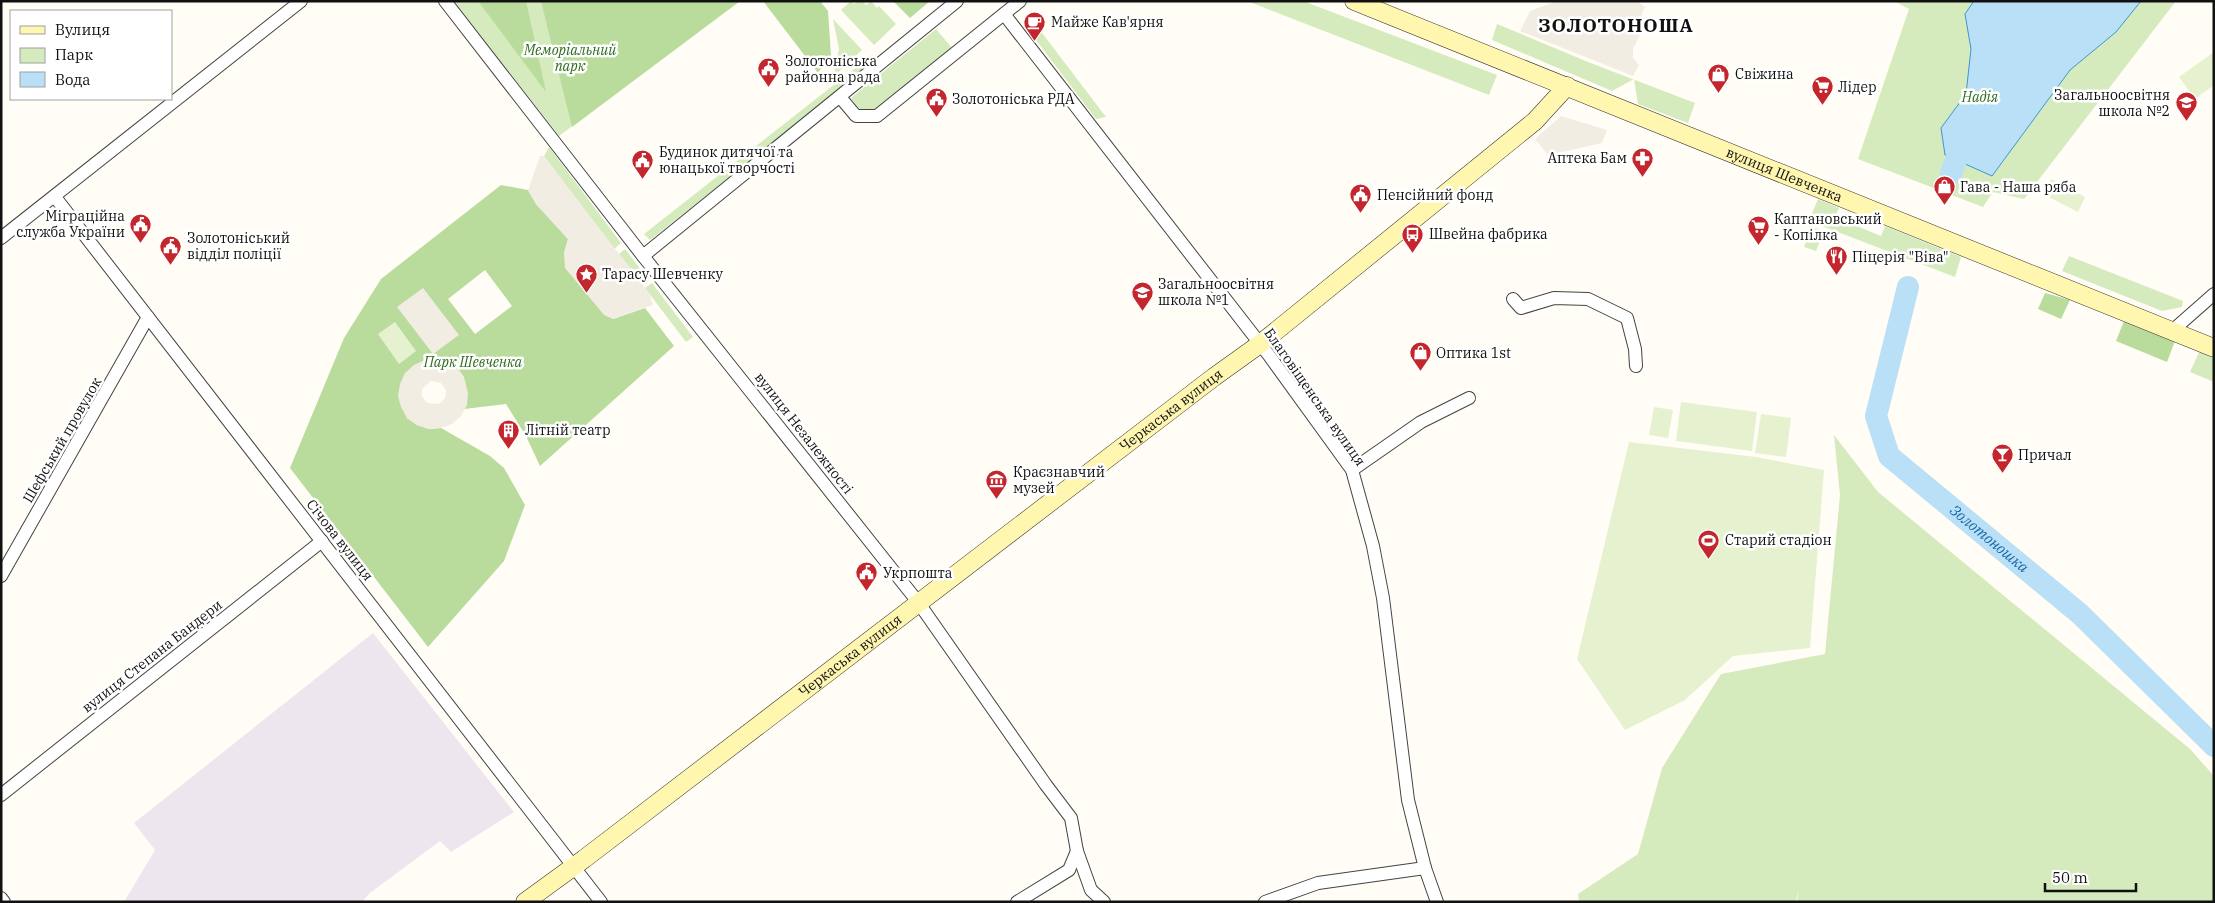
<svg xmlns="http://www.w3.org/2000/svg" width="2215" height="903" viewBox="0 0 2215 903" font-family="'IBM Plex Serif',serif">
  <rect width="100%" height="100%" fill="#fffdf5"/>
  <path fill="#eee6ef" d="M373 633 514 812 451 852 440 841 370 893 362 902H124L155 850 134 823Z"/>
  <g fill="#d5ebbd">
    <path d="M454 1H740L559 136Z"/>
    <path d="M851 1 854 4 858 1H863L866 5 871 1 877 8 879 6 896 24 874 45 841 10Z"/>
    <path d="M1247 1H1303L1497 75 1489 95Z"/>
    <path d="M1894 1H2176L2024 199 1993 192 1983 207 1858 159 1909 9Z"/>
    <path d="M833 19 862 50 834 76 839 49Z"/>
    <path d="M1033 21 1106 117 1096 119 1023 23Z"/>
    <path d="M1497 24 1588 62 1695 103 1688 123 1638 104 1634 79 1612 91 1492 40Z"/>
    <path d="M936 29 952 48 876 109 862 112 851 98Z"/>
    <path d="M872 55 877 61 650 240 644 234Z"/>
    <path d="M549 147 621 243 614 249 544 156Z"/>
    <path d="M1818 199 1839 208 1835 217 1881 236 1885 226 1961 257 1955 277 1809 221Z"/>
    <path d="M1815 228 1834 234 1827 240 1821 238 1816 251 1804 247 1810 231 1814 232Z"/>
    <path d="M625 249 645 275 639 280 619 254Z"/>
    <path d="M2069 256 2183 301 2182 307 2162 311 2062 271Z"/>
    <path d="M652 283 693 337 686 342 645 288Z"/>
    <path d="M2199 352 2214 358V382L2190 372Z"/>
    <path d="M1834 435 1878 492 2190 749 2214 776V902H1797L1799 889 1796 902H1579L1578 894 1638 854 1662 768 1721 674 1825 654 1840 495Z"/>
  </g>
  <g fill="#b9dc9c" fill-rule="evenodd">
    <path d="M478 1H526L546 92Z"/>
    <path d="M541 1H740L572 127Z"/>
    <path d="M763 1H820L828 11 831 55 818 73Z"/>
    <path d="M893 1H930L910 18Z"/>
    <path d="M501 185 528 190 536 204 568 239 564 253 613 319 645 308 674 346 540 466 526 436 506 404 464 409 467 405 425 360 407 418 417 425 429 429 441 428 490 456 504 468 525 505 504 561 428 647 290 468 344 338 381 279ZM485 270 512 306 475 334 448 299Z"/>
    <path d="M2045 293 2070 300 2061 319 2038 309Z"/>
    <path d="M2124 321 2175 341 2167 362 2116 341Z"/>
  </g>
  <g fill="#e6f2cf">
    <path d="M2214 52V85L2195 99 2179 77Z"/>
    <path d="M2051 179 2085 197 2078 212 2043 194Z"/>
    <path d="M395 322 416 351 399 364 378 334Z"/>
    <path d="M1681 402 1757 412 1752 451 1676 441Z"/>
    <path d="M1654 407 1673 410 1668 438 1649 435Z"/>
    <path d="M1761 414 1791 418 1786 457 1755 453Z"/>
    <path d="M1629 442 1756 457 1824 470 1810 648 1733 656 1685 700 1625 730 1577 659Z"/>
  </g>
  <g fill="#f1ede2" fill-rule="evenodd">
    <path d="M1557 1H1637L1645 7 1638 23 1644 26 1633 49V58L1639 65 1633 76 1520 31 1530 11Z"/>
    <path d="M1561 116 1607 130 1602 143 1548 155 1535 139Z"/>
    <path d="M540 156H544L619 254 649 293 653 305 613 319 604 315 565 268 564 253 568 239 536 204 528 190Z"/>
    <path d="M423 288 459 335 433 354 397 307Z"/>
    <path d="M437 359 449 363 459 370 464 377 468 393 467 405 461 416 452 424 441 428 429 429 417 425 407 418 401 407 398 396 400 384 405 373 414 365 425 360ZM431 381 441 383 446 390 445 398 439 404 427 403 422 396V389Z"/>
  </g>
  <path fill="#b9e0f7" stroke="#3f96cf" d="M1974 1H2141L2116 32 2070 70 1992 176 1945 155 1941 128 1966 94 1971 49 1965 14Z"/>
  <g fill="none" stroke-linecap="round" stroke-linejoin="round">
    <g stroke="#b9e0f7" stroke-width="22">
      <path d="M1951 174 1966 132"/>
      <path id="s1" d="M1908 287 1876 416 1889 456 2080 614 2214 746"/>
    </g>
    <defs>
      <g id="street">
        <path d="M445 1 643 256 918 602 1046 785 1071 818 1077 851 1091 890 1104 902"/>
        <path d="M1004 14 1268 354 1352 470 1373 546 1383 598 1408 800 1425 868 1437 902"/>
        <path d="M840 97 856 116H877L1020 1"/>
        <path d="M55 197 601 902"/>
        <path d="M1 238 301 1"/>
        <path d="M643 256 957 1"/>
        <path d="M1513 299 1521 308 1554 298 1588 299 1627 318 1635 349 1636 366"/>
        <path d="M2172 331 2214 294"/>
        <path d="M1352 470 1421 422 1469 398"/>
        <path d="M1 576 148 317"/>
        <path d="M1 795 322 541"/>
        <path d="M1 898 4 902"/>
        <path d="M1017 902 1069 870 1077 851"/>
        <path d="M1265 902 1318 883 1425 868"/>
      </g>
      <g id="secondary">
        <path id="s2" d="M1354 1 2214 348"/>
        <path id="s3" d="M525 902 584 859 1214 377 1260 344 1535 121 1567 86"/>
      </g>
    </defs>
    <use href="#street" stroke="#444" stroke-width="14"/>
    <use href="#secondary" stroke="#333" stroke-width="19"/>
    <use href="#street" stroke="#fff" stroke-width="12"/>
    <use href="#secondary" stroke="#fff6b0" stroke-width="18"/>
  </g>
  <defs>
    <symbol id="cafe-pin" viewBox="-11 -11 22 30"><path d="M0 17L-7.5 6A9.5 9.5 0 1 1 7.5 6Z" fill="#c4262e" stroke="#fff"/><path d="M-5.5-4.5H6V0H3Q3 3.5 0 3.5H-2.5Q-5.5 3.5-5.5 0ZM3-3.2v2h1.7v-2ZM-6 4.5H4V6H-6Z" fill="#fff"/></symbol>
    <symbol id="civic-pin" viewBox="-11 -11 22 30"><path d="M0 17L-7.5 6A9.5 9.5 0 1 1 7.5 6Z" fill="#c4262e" stroke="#fff"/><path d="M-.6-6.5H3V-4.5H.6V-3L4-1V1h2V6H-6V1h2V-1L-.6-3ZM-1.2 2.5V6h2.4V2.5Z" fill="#fff"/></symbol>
    <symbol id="shop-pin" viewBox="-11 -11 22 30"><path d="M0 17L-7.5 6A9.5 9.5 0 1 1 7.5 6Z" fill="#c4262e" stroke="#fff"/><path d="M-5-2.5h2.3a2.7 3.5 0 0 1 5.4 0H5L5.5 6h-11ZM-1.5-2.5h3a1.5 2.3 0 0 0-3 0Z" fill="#fff"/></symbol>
    <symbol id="supermarket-pin" viewBox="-11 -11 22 30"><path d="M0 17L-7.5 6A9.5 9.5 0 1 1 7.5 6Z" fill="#c4262e" stroke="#fff"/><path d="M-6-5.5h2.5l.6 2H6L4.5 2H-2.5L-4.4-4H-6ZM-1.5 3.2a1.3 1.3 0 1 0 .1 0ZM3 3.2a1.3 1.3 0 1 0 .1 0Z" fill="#fff"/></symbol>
    <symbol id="school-pin" viewBox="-11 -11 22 30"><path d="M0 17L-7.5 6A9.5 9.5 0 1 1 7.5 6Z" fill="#c4262e" stroke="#fff"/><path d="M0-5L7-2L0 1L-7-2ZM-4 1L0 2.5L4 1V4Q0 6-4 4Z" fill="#fff"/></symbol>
    <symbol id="pharmacy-pin" viewBox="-11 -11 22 30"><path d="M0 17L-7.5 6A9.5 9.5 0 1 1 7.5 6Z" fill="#c4262e" stroke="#fff"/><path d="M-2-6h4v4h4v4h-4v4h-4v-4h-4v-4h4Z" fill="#fff"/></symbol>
    <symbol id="bus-pin" viewBox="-11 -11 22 30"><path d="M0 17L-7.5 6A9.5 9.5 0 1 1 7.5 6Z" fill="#c4262e" stroke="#fff"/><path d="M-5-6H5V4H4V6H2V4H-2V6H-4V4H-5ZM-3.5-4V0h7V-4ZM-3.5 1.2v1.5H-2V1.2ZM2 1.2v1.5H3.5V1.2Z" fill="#fff"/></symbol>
    <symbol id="restaurant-pin" viewBox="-11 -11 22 30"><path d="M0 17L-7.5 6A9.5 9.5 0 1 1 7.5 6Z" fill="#c4262e" stroke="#fff"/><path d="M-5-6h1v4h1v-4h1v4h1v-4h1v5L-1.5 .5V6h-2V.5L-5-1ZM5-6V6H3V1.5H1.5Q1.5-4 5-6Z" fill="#fff"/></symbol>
    <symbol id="sight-pin" viewBox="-11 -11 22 30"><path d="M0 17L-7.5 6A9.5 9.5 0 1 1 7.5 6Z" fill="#c4262e" stroke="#fff"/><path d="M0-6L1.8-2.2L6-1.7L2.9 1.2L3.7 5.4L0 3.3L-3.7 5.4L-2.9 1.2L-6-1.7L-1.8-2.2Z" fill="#fff"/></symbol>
    <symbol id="building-pin" viewBox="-11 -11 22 30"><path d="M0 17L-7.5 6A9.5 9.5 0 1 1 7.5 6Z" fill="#c4262e" stroke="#fff"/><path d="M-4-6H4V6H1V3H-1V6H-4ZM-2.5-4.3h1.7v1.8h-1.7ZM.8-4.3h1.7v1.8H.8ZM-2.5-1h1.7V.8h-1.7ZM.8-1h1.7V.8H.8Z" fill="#fff"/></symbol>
    <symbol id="bar-pin" viewBox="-11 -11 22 30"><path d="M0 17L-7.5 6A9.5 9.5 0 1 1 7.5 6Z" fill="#c4262e" stroke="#fff"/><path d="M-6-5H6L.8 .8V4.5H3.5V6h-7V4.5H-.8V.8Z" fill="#fff"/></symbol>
    <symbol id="museum-pin" viewBox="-11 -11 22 30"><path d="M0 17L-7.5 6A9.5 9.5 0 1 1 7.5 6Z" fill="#c4262e" stroke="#fff"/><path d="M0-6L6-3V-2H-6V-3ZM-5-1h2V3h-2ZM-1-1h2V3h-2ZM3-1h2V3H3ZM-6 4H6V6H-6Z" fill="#fff"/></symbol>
    <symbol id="stadium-pin" viewBox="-11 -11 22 30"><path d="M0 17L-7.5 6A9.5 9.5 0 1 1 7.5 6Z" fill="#c4262e" stroke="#fff"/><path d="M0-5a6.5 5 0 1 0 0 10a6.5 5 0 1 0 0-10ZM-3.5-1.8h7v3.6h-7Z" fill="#fff"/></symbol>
  </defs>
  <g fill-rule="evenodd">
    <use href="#cafe-pin" x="1022" y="10" width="25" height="34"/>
    <use href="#civic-pin" x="756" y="56" width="25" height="34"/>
    <use href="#shop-pin" x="1706" y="62" width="25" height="34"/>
    <use href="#supermarket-pin" x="1810" y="74" width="25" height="34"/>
    <use href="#civic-pin" x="924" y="86" width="25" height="34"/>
    <use href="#school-pin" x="2174" y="90" width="25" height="34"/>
    <use href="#pharmacy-pin" x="1630" y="146" width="25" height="34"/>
    <use href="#civic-pin" x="630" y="148" width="25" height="34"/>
    <use href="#shop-pin" x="1932" y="174" width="25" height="34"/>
    <use href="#civic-pin" x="1348" y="182" width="25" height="34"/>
    <use href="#civic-pin" x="128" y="212" width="25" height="34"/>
    <use href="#supermarket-pin" x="1746" y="214" width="25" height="34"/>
    <use href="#bus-pin" x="1400" y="222" width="25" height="34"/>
    <use href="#civic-pin" x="158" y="234" width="25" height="34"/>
    <use href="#restaurant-pin" x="1824" y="244" width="25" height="34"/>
    <use href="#sight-pin" x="574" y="262" width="25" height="34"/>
    <use href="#school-pin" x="1130" y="280" width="25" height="34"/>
    <use href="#shop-pin" x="1408" y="340" width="25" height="34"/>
    <use href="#building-pin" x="496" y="418" width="25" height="34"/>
    <use href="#bar-pin" x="1990" y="442" width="25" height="34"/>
    <use href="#museum-pin" x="984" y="468" width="25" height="34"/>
    <use href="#stadium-pin" x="1696" y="528" width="25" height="34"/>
    <use href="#civic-pin" x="854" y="560" width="25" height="34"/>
  </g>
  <g text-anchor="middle" stroke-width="5" stroke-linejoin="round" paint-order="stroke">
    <g font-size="14" fill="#111" stroke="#fff" text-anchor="start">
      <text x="1051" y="27">Майже Кав'ярня</text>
      <text x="785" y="66">Золотоніська<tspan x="785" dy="16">районна рада</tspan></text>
      <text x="1735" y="79">Свіжина</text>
      <text x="1838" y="92">Лідер</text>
      <text x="2170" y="100" text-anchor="end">Загальноосвітня<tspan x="2170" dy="16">школа №2</tspan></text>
      <text x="952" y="104">Золотоніська РДА</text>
      <text x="659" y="157">Будинок дитячої та<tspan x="659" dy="16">юнацької творчості</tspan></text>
      <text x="1627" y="163" text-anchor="end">Аптека Бам</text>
      <text x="1960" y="192">Гава - Наша ряба</text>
      <text x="1377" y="200">Пенсійний фонд</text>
      <text x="125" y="221" text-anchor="end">Міграційна<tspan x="125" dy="16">служба України</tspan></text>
      <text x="1774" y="224">Каптановський<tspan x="1774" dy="16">- Копілка</tspan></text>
      <text x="1429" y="239">Швейна фабрика</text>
      <text x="187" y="243">Золотоніський<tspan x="187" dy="16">відділ поліції</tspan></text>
      <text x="1852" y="262">Піцерія "Віва"</text>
      <text x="602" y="279">Тарасу Шевченку</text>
      <text x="1158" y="289">Загальноосвітня<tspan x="1158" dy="16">школа №1</tspan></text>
      <text x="1436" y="358">Оптика 1st</text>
      <text x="525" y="435">Літній театр</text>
      <text x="2018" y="460">Причал</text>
      <text x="1013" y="477">Краєзнавчий<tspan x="1013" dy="16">музей</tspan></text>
      <text x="1725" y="545">Старий стадіон</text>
      <text x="883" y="578">Укрпошта</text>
    </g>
    <g font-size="14" font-style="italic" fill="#2f6b1f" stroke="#fff">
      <text x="570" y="55">Меморіальний<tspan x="570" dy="16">парк</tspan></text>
      <text x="1980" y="102">Надія</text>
      <text x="473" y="367">Парк Шевченка</text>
    </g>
    <g font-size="14" fill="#111" stroke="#fff">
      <text dy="5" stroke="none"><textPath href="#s2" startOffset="464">вулиця Шевченка</textPath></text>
      <text transform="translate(1315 397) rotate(55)" y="5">Благовіщенська вулиця</text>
      <text dy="5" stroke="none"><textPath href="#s3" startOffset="812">Черкаська вулиця</textPath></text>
      <text transform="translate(804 433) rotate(52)" y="5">вулиця Незалежності</text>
      <text transform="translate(62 440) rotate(-60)" y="5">Шефський провулок</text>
      <text transform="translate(340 540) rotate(52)" y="5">Січова вулиця</text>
      <text dy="5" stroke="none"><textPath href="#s3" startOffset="408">Черкаська вулиця</textPath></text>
      <text transform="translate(152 656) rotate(-38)" y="5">вулиця Степана Бандери</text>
    </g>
    <g font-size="15" font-style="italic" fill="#1768a6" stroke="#fff">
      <text dy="5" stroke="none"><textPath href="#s1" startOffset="305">Золотоношка</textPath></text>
    </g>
    <g font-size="19" font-weight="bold" letter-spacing="1" fill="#111" stroke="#fff">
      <text x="1616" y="32">ЗОЛОТОНОША</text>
    </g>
  </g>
  <rect width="2215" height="903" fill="none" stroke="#111111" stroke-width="5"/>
  <rect x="10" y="10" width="162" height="90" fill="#ffffff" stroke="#a0a0a0"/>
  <rect x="20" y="26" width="25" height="8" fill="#fff6b0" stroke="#a0a0a0"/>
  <text x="55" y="35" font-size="15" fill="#111111">Вулиця</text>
  <rect x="20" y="48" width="25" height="15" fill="#d5ebbd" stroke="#a0a0a0"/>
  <text x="55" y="60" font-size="15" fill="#111111">Парк</text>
  <rect x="20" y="72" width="25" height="15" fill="#b9e0f7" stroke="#a0a0a0"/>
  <text x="55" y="85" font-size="15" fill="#111111">Вода</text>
  <path d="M2045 883v8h91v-8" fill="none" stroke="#111111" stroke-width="2.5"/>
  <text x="2052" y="883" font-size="15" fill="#111111" stroke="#ffffff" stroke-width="4" paint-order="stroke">50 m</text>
</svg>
